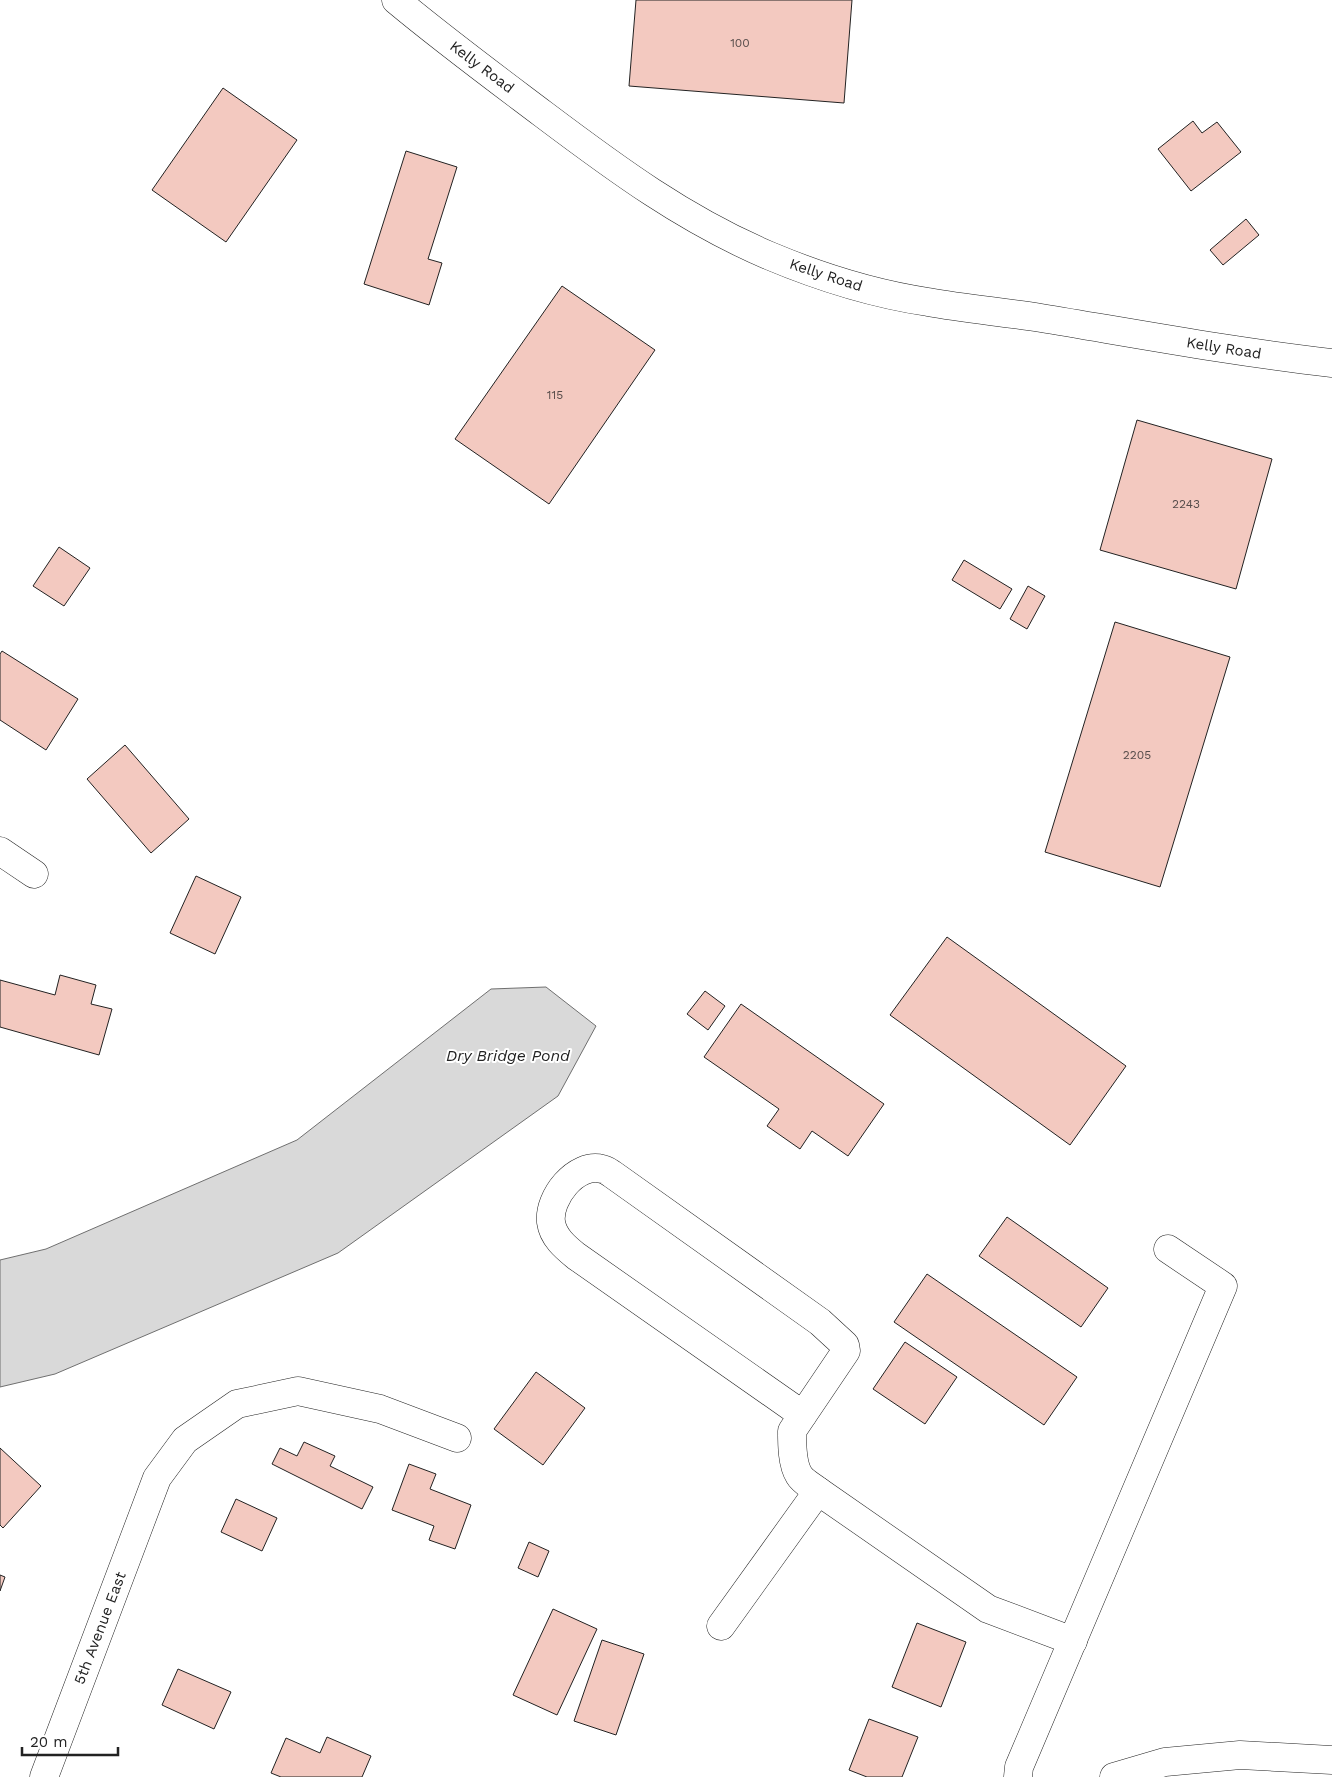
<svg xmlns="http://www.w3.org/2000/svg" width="1332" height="1777" viewBox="0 0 1332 1777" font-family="'Work Sans',sans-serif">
  <rect width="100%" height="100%" fill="#fff"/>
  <path fill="#d9d9d9" stroke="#6f6f6f" d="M546 987 596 1026 558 1096 338 1253 55 1374 0 1387V1260L46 1249 297 1140 491 989Z"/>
  <g fill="#f3c9c0" stroke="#222">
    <path d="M636 0H852L844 103 629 86Z"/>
    <path d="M223 88 297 140 226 242 152 190Z"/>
    <path d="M1193 121 1202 133 1217 122 1241 152 1191 191 1158 149Z"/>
    <path d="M406 151 457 167 428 259 442 263 429 305 364 284Z"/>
    <path d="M1246 219 1259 235 1223 265 1210 250Z"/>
    <path d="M562 286 655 350 549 504 455 439Z"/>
    <path d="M1137 420 1272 459 1236 589 1100 550Z"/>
    <path d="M59 547 90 568 64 606 33 586Z"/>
    <path d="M964 560 1012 589 1000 609 952 580Z"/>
    <path d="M1028 586 1045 596 1027 629 1010 619Z"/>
    <path d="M1115 622 1230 657 1160 887 1045 852Z"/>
    <path d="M2 651 78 699 46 750 0 720V654Z"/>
    <path d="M125 745 189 819 151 853 87 779Z"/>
    <path d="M196 876 241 897 215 954 170 933Z"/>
    <path d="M947 937 1126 1066 1070 1145 890 1015Z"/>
    <path d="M60 975 96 985 91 1004 112 1009 99 1055 0 1027V980L55 995Z"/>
    <path d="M705 991 725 1006 708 1030 687 1014Z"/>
    <path d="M741 1004 884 1104 848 1156 812 1131 800 1149 767 1126 779 1109 704 1057Z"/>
    <path d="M1007 1217 1108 1288 1081 1327 979 1256Z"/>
    <path d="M927 1274 1077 1377 1044 1425 894 1322Z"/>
    <path d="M905 1342 957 1377 925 1424 873 1389Z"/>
    <path d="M536 1372 585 1408 543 1465 494 1429Z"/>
    <path d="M304 1442 335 1456 330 1466 373 1487 362 1509 272 1464 280 1448 297 1456Z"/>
    <path d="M0 1448 41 1486 3 1528 0 1525Z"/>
    <path d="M409 1464 436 1474 430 1489 471 1505 455 1549 429 1540 434 1526 392 1510Z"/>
    <path d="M236 1499 277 1518 262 1551 221 1532Z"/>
    <path d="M529 1542 549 1551 538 1577 518 1568Z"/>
    <path d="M0 1575 5 1577 0 1591Z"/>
    <path d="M553 1609 597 1629 557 1715 513 1695Z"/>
    <path d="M917 1623 966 1642 941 1707 892 1687Z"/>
    <path d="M602 1640 644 1654 616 1735 574 1721Z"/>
    <path d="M178 1669 231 1692 214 1729 162 1705Z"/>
    <path d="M869 1719 918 1737 902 1777H867L849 1770Z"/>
    <path d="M327 1737 371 1756 362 1777H281L271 1773 286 1738 320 1753Z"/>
  </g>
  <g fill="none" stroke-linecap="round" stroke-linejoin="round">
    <defs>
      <g id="minor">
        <path d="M396 0C444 40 494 77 543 114 616 169 685 220 770 256 820 277 875 294 928 302 966 309 1004 312 1041 318 1138 334 1234 352 1332 363"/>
        <path d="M0 851 34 874"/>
        <path d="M803 1415 576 1256C565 1247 553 1237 551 1222 548 1198 576 1162 602 1169 605 1169 609 1172 612 1174L820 1322 845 1345 846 1351 792 1431C792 1444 792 1464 799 1475 803 1482 812 1486 818 1491"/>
        <path d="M721 1626 818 1491 988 1609 1073 1641"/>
        <path d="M44 1777 157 1478 185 1440 237 1404 298 1391 380 1409 457 1438"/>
        <path d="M1018 1777 1019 1767 1223 1286 1168 1249"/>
        <path d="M1114 1777 1165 1762 1240 1755 1332 1760"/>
      </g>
    </defs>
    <use href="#minor" stroke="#222" stroke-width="29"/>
    <use href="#minor" stroke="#fff" stroke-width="28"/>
  </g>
  <g text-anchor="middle" stroke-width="4" stroke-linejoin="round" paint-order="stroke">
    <g font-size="12" fill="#564c4a">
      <text x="740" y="47">100</text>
      <text x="555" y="399">115</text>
      <text x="1186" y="508">2243</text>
      <text x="1137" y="759">2205</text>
    </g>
    <g font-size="15" fill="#222" stroke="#fff">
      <text transform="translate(482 67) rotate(37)" y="5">Kelly Road</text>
      <text transform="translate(826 275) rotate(18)" y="5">Kelly Road</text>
      <text transform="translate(1224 348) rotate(9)" y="5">Kelly Road</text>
      <text transform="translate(100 1628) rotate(-69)" y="5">5th Avenue East</text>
    </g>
    <g font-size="16" font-style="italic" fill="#222" stroke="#fff">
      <text x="508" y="1061">Dry Bridge Pond</text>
    </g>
  </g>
  <path d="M22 1747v8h96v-8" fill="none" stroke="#222222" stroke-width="2.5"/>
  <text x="30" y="1747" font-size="15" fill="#222222" stroke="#ffffff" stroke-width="4" paint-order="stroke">20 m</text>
</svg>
